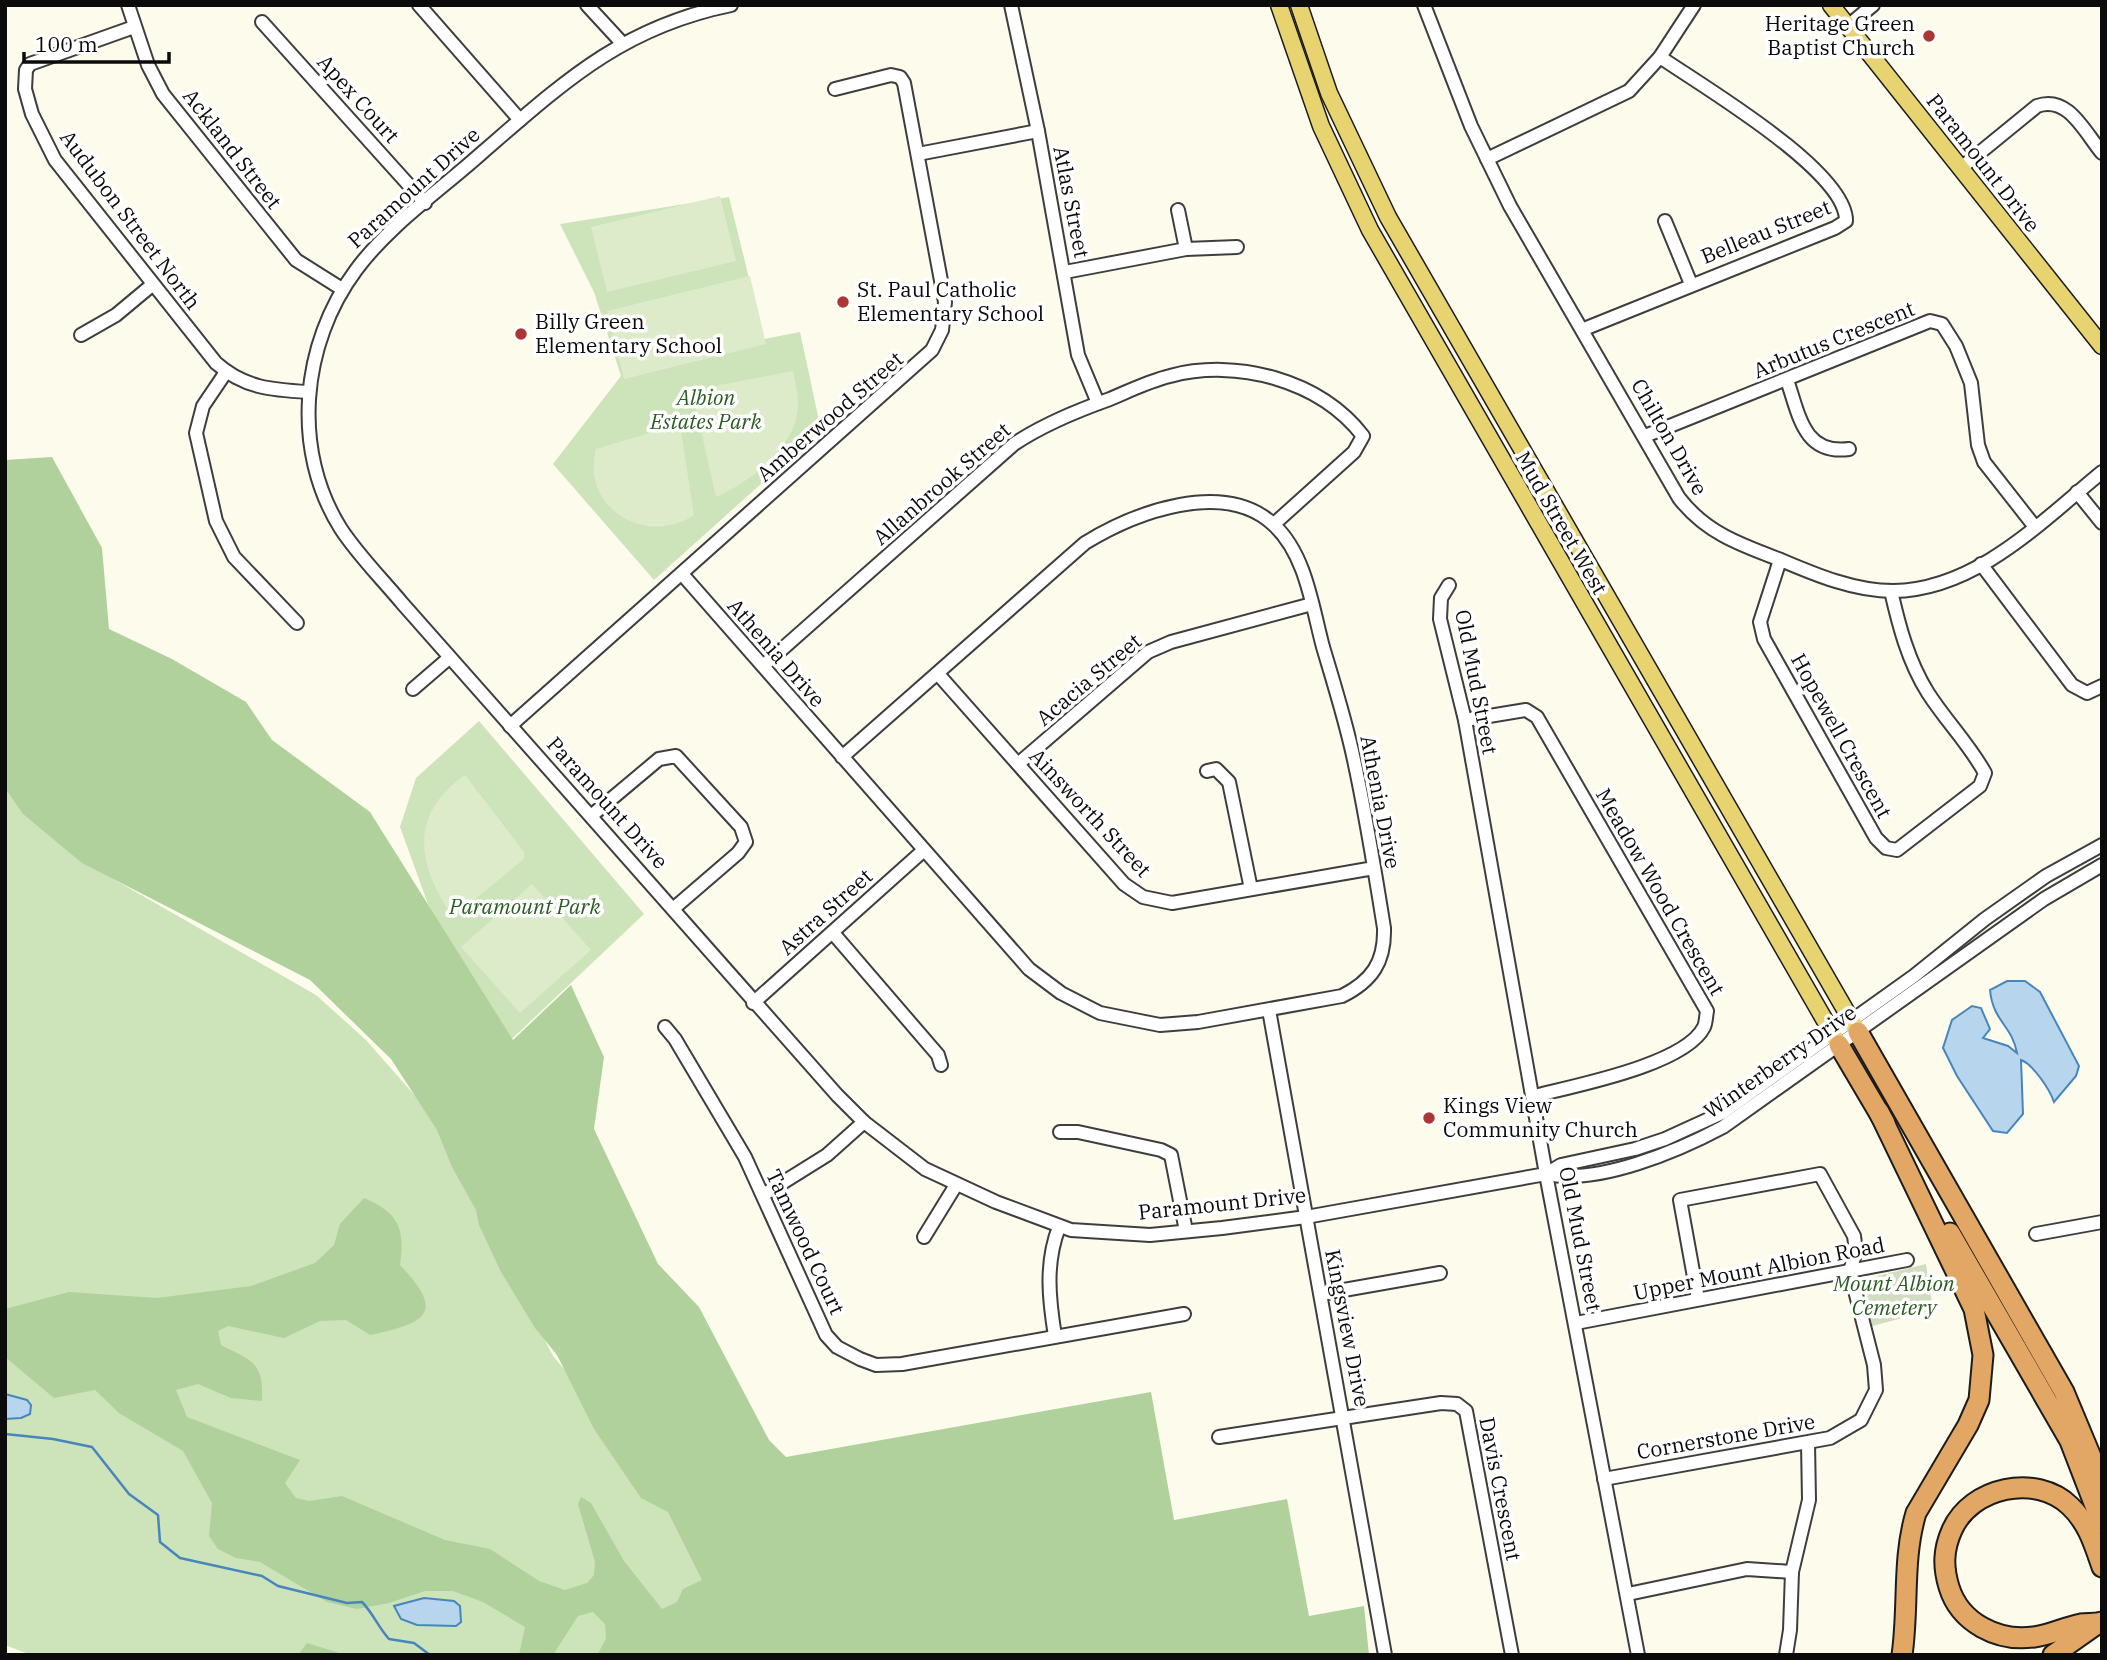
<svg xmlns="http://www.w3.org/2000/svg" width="2107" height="1660" viewBox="0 0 2107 1660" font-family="'IBM Plex Serif',serif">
  <rect width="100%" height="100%" fill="#fdfbec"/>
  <g fill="#cde3ba">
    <path d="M729 197 764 339 800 332 821 430 654 580 553 464 621 376 594 292 560 224Z"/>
    <path d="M479 721 644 914 499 1051 428 904 400 827 416 778Z"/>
    <path d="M5 768 94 868 316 995 366 1040 431 1114 553 1356 673 1498 720 1586 634 1655H31L5 1645Z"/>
  </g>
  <g fill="#b0d19c">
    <path d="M52 457 102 548 109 629 172 659 246 702 272 740 370 812 513 1040 571 985 604 1057 594 1129 658 1264 699 1307 769 1440 786 1457 1151 1392 1174 1520 1287 1499 1309 1616 1364 1606 1369 1655H597L606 1639 605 1624 593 1612 578 1616 553 1655H519L525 1627 483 1602 453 1591H425L389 1603 357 1609 327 1602 260 1562 236 1558 218 1549 209 1536 212 1503 183 1451 119 1413 95 1390 54 1398 5 1357V1309L69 1292 157 1298 251 1286 315 1263 334 1245 340 1224 364 1198C399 1213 405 1228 400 1265 447 1314 425 1323 370 1335L346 1320 320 1321 284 1338 228 1326 218 1331 221 1345C252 1361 264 1362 262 1401L231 1398 198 1384 176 1390 187 1417 300 1460 285 1483 296 1498 309 1501 342 1496 445 1540 490 1549 539 1581 565 1590 587 1583 594 1575 595 1562 578 1504 581 1497 591 1503 624 1561 662 1609 677 1602 683 1589 702 1580 668 1512 641 1498 594 1429 557 1355 535 1328 501 1272 479 1225 476 1210 452 1167 437 1130 391 1059 310 980 82 863 23 814 5 788V460Z"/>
    <path d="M307 1643 346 1655H298Z"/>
  </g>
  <path fill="#d1dcc0" d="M1926 1264 1933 1310 1872 1326 1865 1279Z"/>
  <g fill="#deebcb">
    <path d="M720 196 736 261 607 292 591 227Z"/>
    <path d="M750 276 766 344 624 379 607 311Z"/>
    <path d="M793 371C795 381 798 392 798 403 799 445 750 482 716 497L694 400 699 389Z"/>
    <path d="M673 426 681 431 694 515C646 547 580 508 596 449Z"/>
    <path d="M465 775 524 852V859L453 917C417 865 408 815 465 775Z"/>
    <path d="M532 884 591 950 520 1013 461 947Z"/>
  </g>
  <g fill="#b7d6ee" stroke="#4786bc" stroke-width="2">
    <path d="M2007 981H2025L2040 992 2079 1066 2076 1076 2054 1102C2050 1090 2033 1064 2021 1060L2023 1114 2007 1133 1993 1131 1957 1076 1943 1048 1952 1020 1972 1006 1981 1008 1990 1029 1983 1038 2008 1046 2017 1053C2012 1025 1993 1022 1990 990Z"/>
    <path d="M5 1394 27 1400 31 1405 30 1414 21 1418 5 1419Z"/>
    <path d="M424 1598 454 1601 460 1606 461 1622 456 1626 417 1625 401 1619 394 1606Z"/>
  </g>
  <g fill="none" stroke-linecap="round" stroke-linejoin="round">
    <path stroke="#4786bc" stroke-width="2.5" d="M5 1434 53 1439 92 1447 129 1494 158 1515 160 1542 180 1558 262 1576 278 1586 347 1603 362 1602C373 1613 378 1627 389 1639L414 1643 430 1655"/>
    <defs>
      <g id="minor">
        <path d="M128 5 148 65 163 94 296 260 342 289"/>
        <path d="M419 5 520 120"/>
        <path d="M587 5 622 43"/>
        <path d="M731 5C623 27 565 81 484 151 442 189 390 224 356 270 301 344 291 450 341 529 358 555 382 579 402 603L837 1095 864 1122 925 1169 996 1202 1071 1230 1150 1235 1222 1228 1306 1217 1546 1174 1561 1165 1635 1149 1665 1139 1722 1113 1914 976 1985 919 2046 876 2102 845"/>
        <path d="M1011 5 1038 131 1078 355 1098 403"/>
        <path d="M1424 5 1471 126 1510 206 1679 498C1706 533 1741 545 1781 560 1816 575 1855 591 1893 591 1976 590 2042 521 2102 472"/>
        <path d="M262 22 425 203"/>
        <path d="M1848 26 1873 5"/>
        <path d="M134 27 30 64 26 70 25 89 32 114 55 160 216 363C244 388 272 390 308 392"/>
        <path d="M918 154 1038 131"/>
        <path d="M1487 159 1629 91 1660 57 1694 5"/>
        <path d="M1961 168 2037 106C2068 95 2084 131 2102 153"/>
        <path d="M1178 210 1186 249"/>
        <path d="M1665 221 1691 284"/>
        <path d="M1065 272 1186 249 1237 247"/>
        <path d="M1584 329 1835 228 1846 221C1847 171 1702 86 1660 57"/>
        <path d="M81 335 116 315 152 285"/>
        <path d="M226 372 203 406 196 433 216 521 234 557 297 623"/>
        <path d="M1787 380C1799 414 1803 455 1849 449"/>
        <path d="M1645 436 1930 321 1942 324 1956 346 1971 383 1978 445 1984 462 2035 527"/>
        <path d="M2077 492 2102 523"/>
        <path d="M1780 560 1760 622 1764 639 1876 838 1886 848 1897 850 1980 786 1985 773C1969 744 1946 721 1928 693 1908 661 1899 626 1891 591"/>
        <path d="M1981 564 2072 685 2087 693 2102 686"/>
        <path d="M682 574 1029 969 1061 993 1100 1013 1160 1025 1198 1022 1342 996C1372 981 1385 962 1384 928 1375 872 1366 815 1354 760 1346 722 1334 684 1323 647 1312 606 1306 555 1274 525 1224 478 1134 513 1085 543L842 757"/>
        <path d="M1449 585 1441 598 1440 619 1465 720 1546 1174 1638 1655"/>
        <path d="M763 666 1014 444C1044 424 1076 411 1110 399 1129 391 1149 381 1170 376 1236 358 1320 380 1363 436L1354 452 1274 524"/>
        <path d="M938 674 1124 884 1143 897 1172 903 1374 868"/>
        <path d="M413 689 449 658"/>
        <path d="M1465 720 1526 710 1537 717 1707 1011C1706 1016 1706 1023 1704 1027 1685 1065 1573 1086 1534 1096"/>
        <path d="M510 726 932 350 942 330 945 302 904 83 900 77 891 75 835 89"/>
        <path d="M1018 764 1148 652 1171 642 1312 604"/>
        <path d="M1207 771 1216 769 1229 782 1251 889"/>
        <path d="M591 816 659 759 676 756 741 827 746 842 738 853 673 909"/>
        <path d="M833 933 938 1055 941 1065"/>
        <path d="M753 1003 924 850"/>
        <path d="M1269 1010 1385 1655"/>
        <path d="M665 1027 675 1039 745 1157 826 1335 837 1347 860 1359 876 1365 902 1364 1184 1314"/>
        <path d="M1060 1132H1078L1161 1150 1171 1155 1186 1231"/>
        <path d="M1546 1174C1598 1185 1678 1151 1723 1127L2044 899 2102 865"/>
        <path d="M763 1195 827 1155 864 1122"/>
        <path d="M2036 1234 2102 1222"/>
        <path d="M924 1237 956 1185"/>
        <path d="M1321 1294 1440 1273"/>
        <path d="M1576 1323 1907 1260"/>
        <path d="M1055 1336C1049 1299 1045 1263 1059 1227"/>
        <path d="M1219 1437 1441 1403 1457 1404 1466 1411 1512 1655"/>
        <path d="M1604 1479 1830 1438 1861 1420 1876 1390 1874 1365 1850 1271 1856 1251 1854 1236 1820 1174 1680 1200 1698 1299"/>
        <path d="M1628 1594 1747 1569 1792 1572"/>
        <path d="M1786 1655 1790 1630 1792 1572 1809 1500 1808 1443"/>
      </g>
      <g id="major">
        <path d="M1279 5 1321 126 1370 230 1839 1045"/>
        <path d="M1299 5 1329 93 1388 217 1858 1032"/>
        <path d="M1831 5 2102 346"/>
      </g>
      <g id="highway">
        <path d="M1858 1032 2064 1392 2102 1483"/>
        <path d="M1839 1045 1885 1123"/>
        <path d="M1879 1112 1974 1309 1983 1355 1979 1400 1968 1425 1916 1513C1902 1560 1909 1607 1902 1655"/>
        <path d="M1950 1233 2070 1441 2102 1524"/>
        <path d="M2102 1567C2094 1544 2088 1523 2070 1506 2036 1473 1971 1487 1952 1530 1943 1550 1943 1567 1949 1587 1960 1623 1998 1642 2034 1637 2050 1635 2065 1627 2081 1624 2088 1623 2095 1624 2102 1622"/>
        <path d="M2053 1655 2097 1624"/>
      </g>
    </defs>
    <use href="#minor" stroke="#3e3e3e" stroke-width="16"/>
    <use href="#major" stroke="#1c1c1c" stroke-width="19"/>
    <use href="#highway" stroke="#1c1c1c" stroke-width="23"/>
    <use href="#minor" stroke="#fff" stroke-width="12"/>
    <use href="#major" stroke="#e8d371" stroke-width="16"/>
    <use href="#highway" stroke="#e2a665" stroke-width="19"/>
  </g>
  <g fill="#aa3735" stroke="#fff" stroke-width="2.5">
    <circle cx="1929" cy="36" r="7"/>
    <circle cx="843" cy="302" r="7"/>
    <circle cx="521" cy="334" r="7"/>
    <circle cx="1429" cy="1118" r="7"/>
  </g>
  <g text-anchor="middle" stroke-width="7" stroke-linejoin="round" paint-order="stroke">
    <g font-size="21" fill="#0b0b0b" stroke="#fff" text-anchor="start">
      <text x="1915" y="31" text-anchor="end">Heritage Green<tspan x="1915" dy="24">Baptist Church</tspan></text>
      <text x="857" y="297">St. Paul Catholic<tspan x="857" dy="24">Elementary School</tspan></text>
      <text x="535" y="329">Billy Green<tspan x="535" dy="24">Elementary School</tspan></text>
      <text x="1443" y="1113">Kings View<tspan x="1443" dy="24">Community Church</tspan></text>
    </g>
    <g font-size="21" fill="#0b0b0b" stroke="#fff">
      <text transform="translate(358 99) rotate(48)" y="7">Apex Court</text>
      <text transform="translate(232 149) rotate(52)" y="7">Ackland Street</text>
      <text transform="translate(1983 163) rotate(52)" y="7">Paramount Drive</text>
      <text transform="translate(414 188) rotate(-42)" y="7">Paramount Drive</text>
      <text transform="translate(1071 202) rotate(79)" y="7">Atlas Street</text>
      <text transform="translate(130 220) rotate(53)" y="7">Audubon Street North</text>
      <text transform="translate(1766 232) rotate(-22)" y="7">Belleau Street</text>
      <text transform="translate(1834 340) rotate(-22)" y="7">Arbutus Crescent</text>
      <text transform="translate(830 417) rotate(-41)" y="7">Amberwood Street</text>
      <text transform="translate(1669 437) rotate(60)" y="7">Chilton Drive</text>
      <text transform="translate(942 484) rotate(-41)" y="7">Allanbrook Street</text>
      <text transform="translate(1561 523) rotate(60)" y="7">Mud Street West</text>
      <text transform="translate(776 653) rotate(49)" y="7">Athenia Drive</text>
      <text transform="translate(1089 680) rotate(-40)" y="7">Acacia Street</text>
      <text transform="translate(1476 682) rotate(79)" y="7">Old Mud Street</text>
      <text transform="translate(1841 736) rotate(61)" y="7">Hopewell Crescent</text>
      <text transform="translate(1380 802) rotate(79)" y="7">Athenia Drive</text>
      <text transform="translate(607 803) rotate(48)" y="7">Paramount Drive</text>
      <text transform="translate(1090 813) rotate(47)" y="7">Ainsworth Street</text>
      <text transform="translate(1660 892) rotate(60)" y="7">Meadow Wood Crescent</text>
      <text transform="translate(826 912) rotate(-42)" y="7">Astra Street</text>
      <text transform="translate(1780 1062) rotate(-35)" y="7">Winterberry Drive</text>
      <text transform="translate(1222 1204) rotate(-6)" y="7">Paramount Drive</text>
      <text transform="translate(1580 1239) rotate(79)" y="7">Old Mud Street</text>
      <text transform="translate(805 1242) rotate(65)" y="7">Tamwood Court</text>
      <text transform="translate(1759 1269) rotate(-11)" y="7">Upper Mount Albion Road</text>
      <text transform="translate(1347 1328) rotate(79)" y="7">Kingsview Drive</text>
      <text transform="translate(1726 1437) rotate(-10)" y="7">Cornerstone Drive</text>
      <text transform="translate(1500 1489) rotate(79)" y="7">Davis Crescent</text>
    </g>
    <g font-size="21" font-style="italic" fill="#2c5b24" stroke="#fff">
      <text x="706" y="405">Albion<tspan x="706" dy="24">Estates Park</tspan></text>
      <text x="525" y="914">Paramount Park</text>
      <text x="1894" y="1291">Mount Albion<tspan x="1894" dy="24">Cemetery</tspan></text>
    </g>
  </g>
  <rect width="2107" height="1660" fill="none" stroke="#0b0b0b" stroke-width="14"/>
  <path d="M24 52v10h145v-10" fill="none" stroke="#0b0b0b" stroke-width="3.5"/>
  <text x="35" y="52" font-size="21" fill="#0b0b0b" stroke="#ffffff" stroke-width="5" paint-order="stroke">100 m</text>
</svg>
